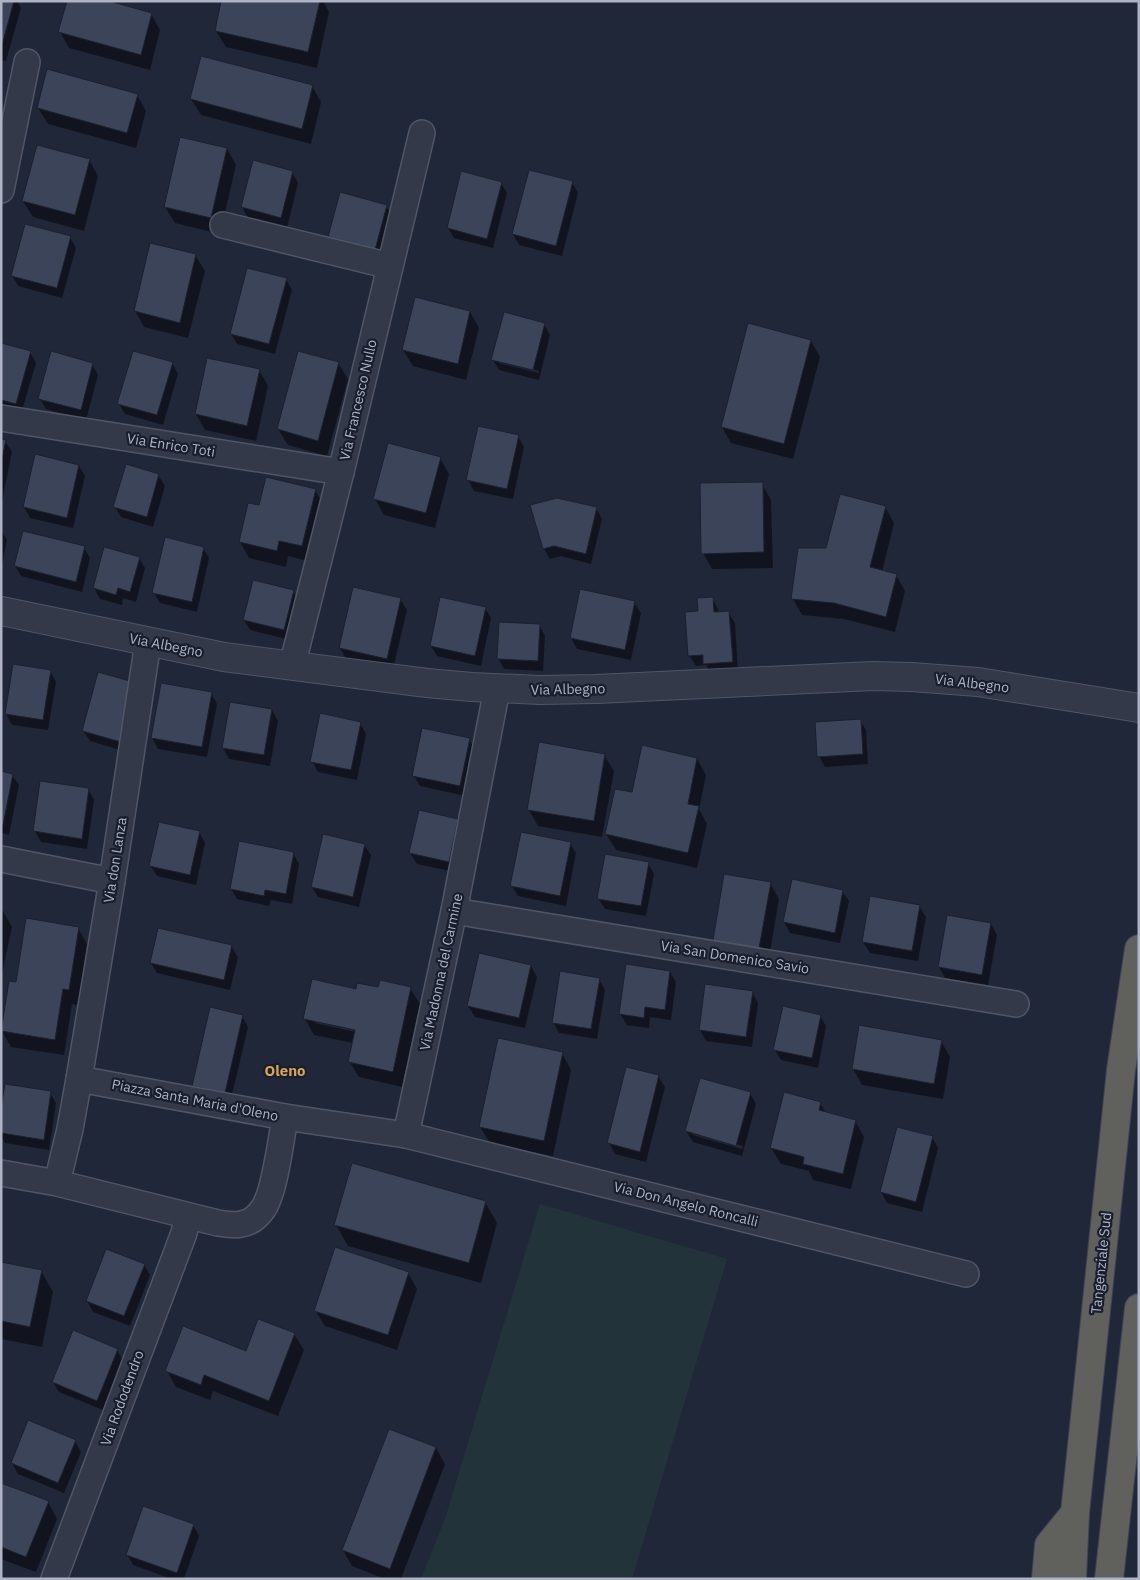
<svg xmlns="http://www.w3.org/2000/svg" width="1140" height="1580" viewBox="0 0 1140 1580" font-family="'IBM Plex Sans',sans-serif">
  <rect width="100%" height="100%" fill="#202739"/>
  <path fill="#22343a" d="M540 1204 727 1259 632 1579H421L445 1519Z"/>
  <g fill="#0007" fill-rule="evenodd">
    <path d="M1 1H17L21 8 6 61 1 60Z"/>
    <path d="M223 1H323L329 12 317 68 226 47 216 31Z"/>
    <path d="M151 14 160 30 150 70 69 48 60 32Z"/>
    <path d="M312 86 321 102 311 144 201 115 191 99Z"/>
    <path d="M137 95 146 111 136 148 48 124 38 108Z"/>
    <path d="M227 149 236 165 220 234 175 223 165 207Z"/>
    <path d="M89 160 98 176 84 231 33 217 23 201Z"/>
    <path d="M292 172 298 183 287 228 248 218 242 207Z"/>
    <path d="M572 182 578 193 562 256 519 245 513 234Z"/>
    <path d="M501 183 507 193 493 248 454 238 448 228Z"/>
    <path d="M386 206 392 216 381 260 336 248 329 237Z"/>
    <path d="M70 237 76 248 62 298 18 286 12 275Z"/>
    <path d="M195 255 205 271 188 338 144 327 135 311Z"/>
    <path d="M286 279 292 290 275 354 237 344 231 334Z"/>
    <path d="M470 312 479 328 466 380 413 366 403 350Z"/>
    <path d="M544 324 550 335 539 380 499 370 493 360ZM499 360 539 371V373L499 363Z"/>
    <path d="M811 341 820 357 793 459 731 443 722 427Z"/>
    <path d="M1 344 30 352 36 363 21 414 1 409Z"/>
    <path d="M172 363 178 374 163 425 125 414 119 404Z"/>
    <path d="M338 363 348 379 327 456 288 445 278 429Z"/>
    <path d="M92 364 98 375 86 420 46 409 40 399Z"/>
    <path d="M259 370 268 386 256 441 205 430 196 414Z"/>
    <path d="M518 436 524 447 513 499 474 491 468 480Z"/>
    <path d="M1 440 5 441 12 452 2 501Z"/>
    <path d="M440 458 449 474 435 528 384 515 375 499Z"/>
    <path d="M79 466 85 476 73 528 30 518 24 507Z"/>
    <path d="M158 475 165 486 153 527 121 517 115 507Z"/>
    <path d="M762 484 771 500 773 568 712 569 703 553Z"/>
    <path d="M315 490 324 506 311 562 288 556 286 567 249 558 240 542 249 504 260 507Z"/>
    <path d="M885 507 894 523 882 572 896 575 905 591 895 632 844 619 802 615 793 599 827 550Z"/>
    <path d="M596 508 602 519 591 564 561 556 550 559 544 549Z"/>
    <path d="M1 530 7 540 1 570Z"/>
    <path d="M84 548 90 558 82 592 21 576 15 566Z"/>
    <path d="M203 548 209 558 197 612 160 603 154 593Z"/>
    <path d="M139 558 145 568 136 602 123 598 122 605 100 599 94 588Z"/>
    <path d="M293 591 299 602 290 640 250 630 244 620Z"/>
    <path d="M712 598 718 609 719 613 728 612 735 623 738 672 711 674 706 665 696 666 689 655 699 612Z"/>
    <path d="M400 599 407 610 393 669 346 659 340 648Z"/>
    <path d="M634 603 641 613 631 660 577 649 571 638Z"/>
    <path d="M485 608 491 618 481 666 437 656 431 646Z"/>
    <path d="M539 625 545 636 543 671 504 669 498 658Z"/>
    <path d="M50 671 56 682 48 730 12 725 6 714Z"/>
    <path d="M99 673 127 752 90 741 83 731Z"/>
    <path d="M211 693 217 704 207 757 158 749 152 738Z"/>
    <path d="M272 710 278 721 270 766 229 759 223 748Z"/>
    <path d="M860 720 866 730 868 764 825 767 819 756Z"/>
    <path d="M360 723 366 734 357 780 318 772 312 761Z"/>
    <path d="M469 739 475 750 465 796 420 786 414 776Z"/>
    <path d="M604 755 614 771 602 837 538 826 529 810Z"/>
    <path d="M697 759 706 775 699 809 707 824 697 868 616 850 606 834 633 794Z"/>
    <path d="M1 773 12 775 19 785 9 835 1 833Z"/>
    <path d="M88 789 94 800 87 849 41 842 35 831Z"/>
    <path d="M458 820 464 831 454 872 417 864 410 853Z"/>
    <path d="M199 832 205 843 196 885 157 876 150 865Z"/>
    <path d="M570 843 576 853 566 906 518 896 512 886Z"/>
    <path d="M364 845 371 855 359 907 318 897 312 887Z"/>
    <path d="M293 853 299 864 292 904 271 900 269 906 237 899 231 889Z"/>
    <path d="M648 863 654 874 646 916 605 909 598 898Z"/>
    <path d="M770 883 779 899 767 970 723 962Z"/>
    <path d="M842 891 849 901 840 943 790 933 784 922Z"/>
    <path d="M919 906 926 917 918 961 870 953 863 942Z"/>
    <path d="M1 910 3 911 12 927 1 978Z"/>
    <path d="M991 924 997 935 988 985 945 978 939 967Z"/>
    <path d="M78 928 87 944 78 1005 72 1004 64 1055 11 1047 2 1031 17 983Z"/>
    <path d="M231 946 238 957 230 990 157 973 151 963Z"/>
    <path d="M531 966 537 977 525 1028 475 1017 468 1006Z"/>
    <path d="M670 972 676 982 671 1020 650 1017 649 1028 627 1025 620 1014Z"/>
    <path d="M599 979 605 990 597 1039 559 1033 553 1022Z"/>
    <path d="M410 988 420 1004 402 1087 359 1077 349 1061 353 1043 314 1035 305 1019 357 990ZM315 1020 361 1030V1033L315 1023Z"/>
    <path d="M752 992 758 1003 752 1047 706 1041 700 1030Z"/>
    <path d="M242 1016 248 1027 230 1103 199 1096 193 1085Z"/>
    <path d="M820 1016 826 1026 818 1068 781 1060 775 1050Z"/>
    <path d="M860 1027 941 1041 950 1057 943 1099 862 1085 853 1069Z"/>
    <path d="M562 1053 571 1070 553 1156 490 1143 480 1127Z"/>
    <path d="M658 1076 665 1087 646 1162 615 1154 609 1143Z"/>
    <path d="M50 1093 56 1103 49 1150 5 1143 1 1137V1115Z"/>
    <path d="M750 1093 756 1104 742 1156 693 1142 686 1131ZM693 1132 743 1146 742 1149 693 1135Z"/>
    <path d="M820 1103 826 1113 855 1121 864 1137 851 1189 813 1180 809 1171 781 1164 771 1148Z"/>
    <path d="M897 1128 932 1137 938 1148 922 1212 887 1203 881 1192Z"/>
    <path d="M485 1202 497 1223 481 1283 348 1246 336 1225Z"/>
    <path d="M1 1263 41 1271 53 1292 42 1347 1 1339Z"/>
    <path d="M144 1265 150 1275 130 1326 93 1312 87 1301Z"/>
    <path d="M408 1273 417 1289 397 1350 325 1326 315 1310Z"/>
    <path d="M294 1334 304 1350 278 1416 213 1391 210 1400 176 1387 167 1371 246 1353Z"/>
    <path d="M117 1350 123 1361 103 1410 59 1392 53 1382Z"/>
    <path d="M390 1430 436 1448 445 1464 401 1579H385L352 1566 343 1550Z"/>
    <path d="M75 1441 81 1452 64 1493 18 1474 12 1463Z"/>
    <path d="M1 1484 48 1502 57 1519 36 1572 1 1559Z"/>
    <path d="M193 1525 199 1536 184 1579H172L133 1565 127 1554Z"/>
  </g>
  <g fill="#3c4459" stroke="#1b2030">
    <path d="M1 1H14L1 49Z"/>
    <path d="M67 1H109L152 13 141 55 58 32Z"/>
    <path d="M221 1H320L308 52 215 31Z"/>
    <path d="M201 56 313 85 302 129 190 99Z"/>
    <path d="M47 69 138 94 127 133 37 108Z"/>
    <path d="M180 137 227 148 211 218 164 207Z"/>
    <path d="M37 145 90 159 75 215 22 201Z"/>
    <path d="M253 160 293 171 281 218 241 207Z"/>
    <path d="M529 170 573 181 556 246 512 234Z"/>
    <path d="M461 171 502 182 487 239 447 228Z"/>
    <path d="M340 192 387 205 375 250 328 237Z"/>
    <path d="M25 224 71 236 57 288 11 276Z"/>
    <path d="M150 243 196 254 180 323 134 311Z"/>
    <path d="M247 268 287 278 269 344 230 334Z"/>
    <path d="M415 297 470 311 458 364 402 350Z"/>
    <path d="M504 312 545 323 533 370 491 360Z"/>
    <path d="M748 323 811 340 784 444 721 427Z"/>
    <path d="M1 343 31 351 16 404 1 400Z"/>
    <path d="M51 351 93 363 81 410 38 399Z"/>
    <path d="M133 351 173 362 157 415 117 404Z"/>
    <path d="M298 351 339 362 318 441 277 429Z"/>
    <path d="M207 358 260 369 247 426 195 414Z"/>
    <path d="M478 426 519 435 507 489 466 480Z"/>
    <path d="M1 439 6 440 1 464Z"/>
    <path d="M388 443 441 457 426 513 373 499Z"/>
    <path d="M35 454 79 465 67 518 23 507Z"/>
    <path d="M126 464 159 474 147 517 113 507Z"/>
    <path d="M266 477 316 489 302 546 279 541 277 551 239 542 248 503 259 505Z"/>
    <path d="M763 482 764 552 701 554 700 483Z"/>
    <path d="M840 494 886 506 870 567 897 574 886 617 834 603 791 599 798 548H826Z"/>
    <path d="M557 498 597 507 586 554 554 546 543 549 530 505Z"/>
    <path d="M23 531 85 546 76 582 14 566Z"/>
    <path d="M165 537 204 547 192 602 152 593Z"/>
    <path d="M104 547 140 557 130 592 118 588 116 595 93 588Z"/>
    <path d="M253 580 294 590 284 630 243 620Z"/>
    <path d="M353 587 401 598 387 659 339 648Z"/>
    <path d="M580 589 635 601 625 650 570 638Z"/>
    <path d="M440 597 486 607 475 656 430 646Z"/>
    <path d="M713 597 714 612 729 611 733 662 703 664V655L688 656 685 612 698 611 697 598Z"/>
    <path d="M499 622 540 624 538 661 497 659Z"/>
    <path d="M13 664 51 670 43 720 5 714Z"/>
    <path d="M98 672 137 683 121 742 82 731Z"/>
    <path d="M161 683 212 692 202 747 151 738Z"/>
    <path d="M230 702 272 709 264 755 222 748Z"/>
    <path d="M320 713 361 722 351 770 310 762Z"/>
    <path d="M861 719 863 754 817 757 815 722Z"/>
    <path d="M422 728 470 738 460 786 412 776Z"/>
    <path d="M539 742 605 754 594 821 527 810Z"/>
    <path d="M642 745 697 758 688 804 699 806 688 853 605 834 615 789 632 792Z"/>
    <path d="M1 771 13 774 3 825 1 824Z"/>
    <path d="M40 781 89 788 82 839 33 831Z"/>
    <path d="M419 810 458 819 449 862 409 853Z"/>
    <path d="M159 822 200 831 190 875 149 866Z"/>
    <path d="M521 832 571 842 560 896 510 886Z"/>
    <path d="M323 834 365 844 353 897 311 887Z"/>
    <path d="M239 841 294 852 286 894 265 890 264 896 230 889Z"/>
    <path d="M605 854 649 862 641 906 597 899Z"/>
    <path d="M724 874 771 882 758 954 712 946Z"/>
    <path d="M792 879 843 890 835 933 783 922Z"/>
    <path d="M870 896 920 905 912 951 862 942Z"/>
    <path d="M947 915 991 923 982 975 938 967Z"/>
    <path d="M26 918 79 927 69 990 63 989 55 1040 1 1031 9 981 16 982Z"/>
    <path d="M158 928 232 945 224 980 150 963Z"/>
    <path d="M479 953 531 965 519 1018 467 1006Z"/>
    <path d="M626 964 670 971 665 1010 645 1007 644 1018 619 1014Z"/>
    <path d="M560 971 600 978 591 1029 552 1023Z"/>
    <path d="M312 979 356 989 357 983 378 987 380 980 411 987 393 1072 348 1062 355 1030 303 1019Z"/>
    <path d="M705 984 753 991 746 1037 699 1030Z"/>
    <path d="M783 1006 821 1015 812 1058 773 1050Z"/>
    <path d="M210 1007 243 1015 225 1093 192 1086Z"/>
    <path d="M859 1025 942 1040 934 1084 852 1069Z"/>
    <path d="M498 1038 563 1052 544 1141 479 1127Z"/>
    <path d="M626 1067 659 1075 640 1152 607 1143Z"/>
    <path d="M700 1078 751 1092 736 1146 685 1131Z"/>
    <path d="M5 1084 51 1091 44 1140 1 1133V1107Z"/>
    <path d="M784 1092 821 1102 819 1110 856 1120 843 1174 803 1164 804 1157 770 1148Z"/>
    <path d="M897 1127 933 1136 916 1202 880 1192Z"/>
    <path d="M352 1163 486 1201 469 1263 334 1225Z"/>
    <path d="M335 1247 409 1272 388 1335 314 1311Z"/>
    <path d="M106 1249 145 1264 124 1316 86 1301Z"/>
    <path d="M1 1262 42 1270 30 1327 1 1321Z"/>
    <path d="M258 1319 295 1333 269 1401 204 1375 201 1385 165 1371 183 1326 246 1351Z"/>
    <path d="M73 1330 118 1349 97 1401 52 1382Z"/>
    <path d="M28 1420 76 1440 58 1483 11 1463Z"/>
    <path d="M389 1429 436 1447 390 1569 342 1550Z"/>
    <path d="M1 1483 49 1501 26 1557 1 1547Z"/>
    <path d="M143 1506 194 1524 177 1573 126 1555Z"/>
  </g>
  <g fill="none" stroke-linecap="round" stroke-linejoin="round">
    <defs>
      <g id="minor">
        <path d="M1 190 27 62"/>
        <path d="M223 225 390 266"/>
        <path d="M1 418 341 472"/>
        <path d="M292 666 341 472 422 133"/>
        <path d="M1 859 112 881"/>
        <path d="M454 911 1016 1004"/>
        <path d="M79 1079 112 881 148 642"/>
        <path d="M285 1117 406 1135 454 911 497 689"/>
        <path d="M406 1135 966 1274"/>
        <path d="M1 1173 57 1183 218 1223C225 1224 234 1226 241 1224 250 1223 258 1216 263 1209 275 1192 281 1139 285 1117L79 1079 70 1129 57 1183"/>
        <path d="M54 1579 184 1233 188 1216"/>
      </g>
      <path id="tertiary" d="M1 611 224 657 427 683 472 687 540 690 596 689 873 676 911 677 978 682 1139 708"/>
      <g id="trunk">
        <path d="M1046 1579 1049 1545 1075 1513"/>
        <path d="M1072 1579 1075 1513 1121 1070 1139 949"/>
        <path d="M1109 1579 1139 1308"/>
      </g>
    </defs>
    <use href="#minor" stroke="#515667" stroke-width="28"/>
    <use href="#tertiary" stroke="#515667" stroke-width="30"/>
    <use href="#trunk" stroke="#3e4354" stroke-width="30"/>
    <use href="#minor" stroke="#34394a" stroke-width="25"/>
    <use href="#tertiary" stroke="#34394a" stroke-width="28"/>
    <use href="#trunk" stroke="#60605d" stroke-width="28"/>
  </g>
  <g text-anchor="middle" stroke-width="4.5" stroke-linejoin="round" paint-order="stroke">
    <g font-size="14" fill="#aeb3c6" stroke="#191e2e">
      <text transform="translate(358 400) rotate(-77)" y="5">Via Francesco Nullo</text>
      <text transform="translate(171 445) rotate(9)" y="5">Via Enrico Toti</text>
      <text transform="translate(166 645) rotate(11)" y="5">Via Albegno</text>
      <text transform="translate(972 683) rotate(7)" y="5">Via Albegno</text>
      <text transform="translate(568 689) rotate(-1)" y="5">Via Albegno</text>
      <text transform="translate(115 860) rotate(-81)" y="5">Via don Lanza</text>
      <text transform="translate(735 957) rotate(9)" y="5">Via San Domenico Savio</text>
      <text transform="translate(441 972) rotate(-78)" y="5">Via Madonna del Carmine</text>
      <text transform="translate(195 1100) rotate(11)" y="5">Piazza Santa Maria d'Oleno</text>
      <text transform="translate(686 1204) rotate(14)" y="5">Via Don Angelo Roncalli</text>
      <text transform="translate(1101 1263) rotate(-84)" y="5">Tangenziale Sud</text>
      <text transform="translate(122 1398) rotate(-70)" y="5">Via Rododendro</text>
    </g>
    <g font-size="15" font-weight="bold" fill="#d8a458" stroke="#191e2e">
      <text x="285" y="1076">Oleno</text>
    </g>
  </g>
  <rect width="1140" height="1580" fill="none" stroke="#aeb3c6" stroke-width="5"/>
</svg>
